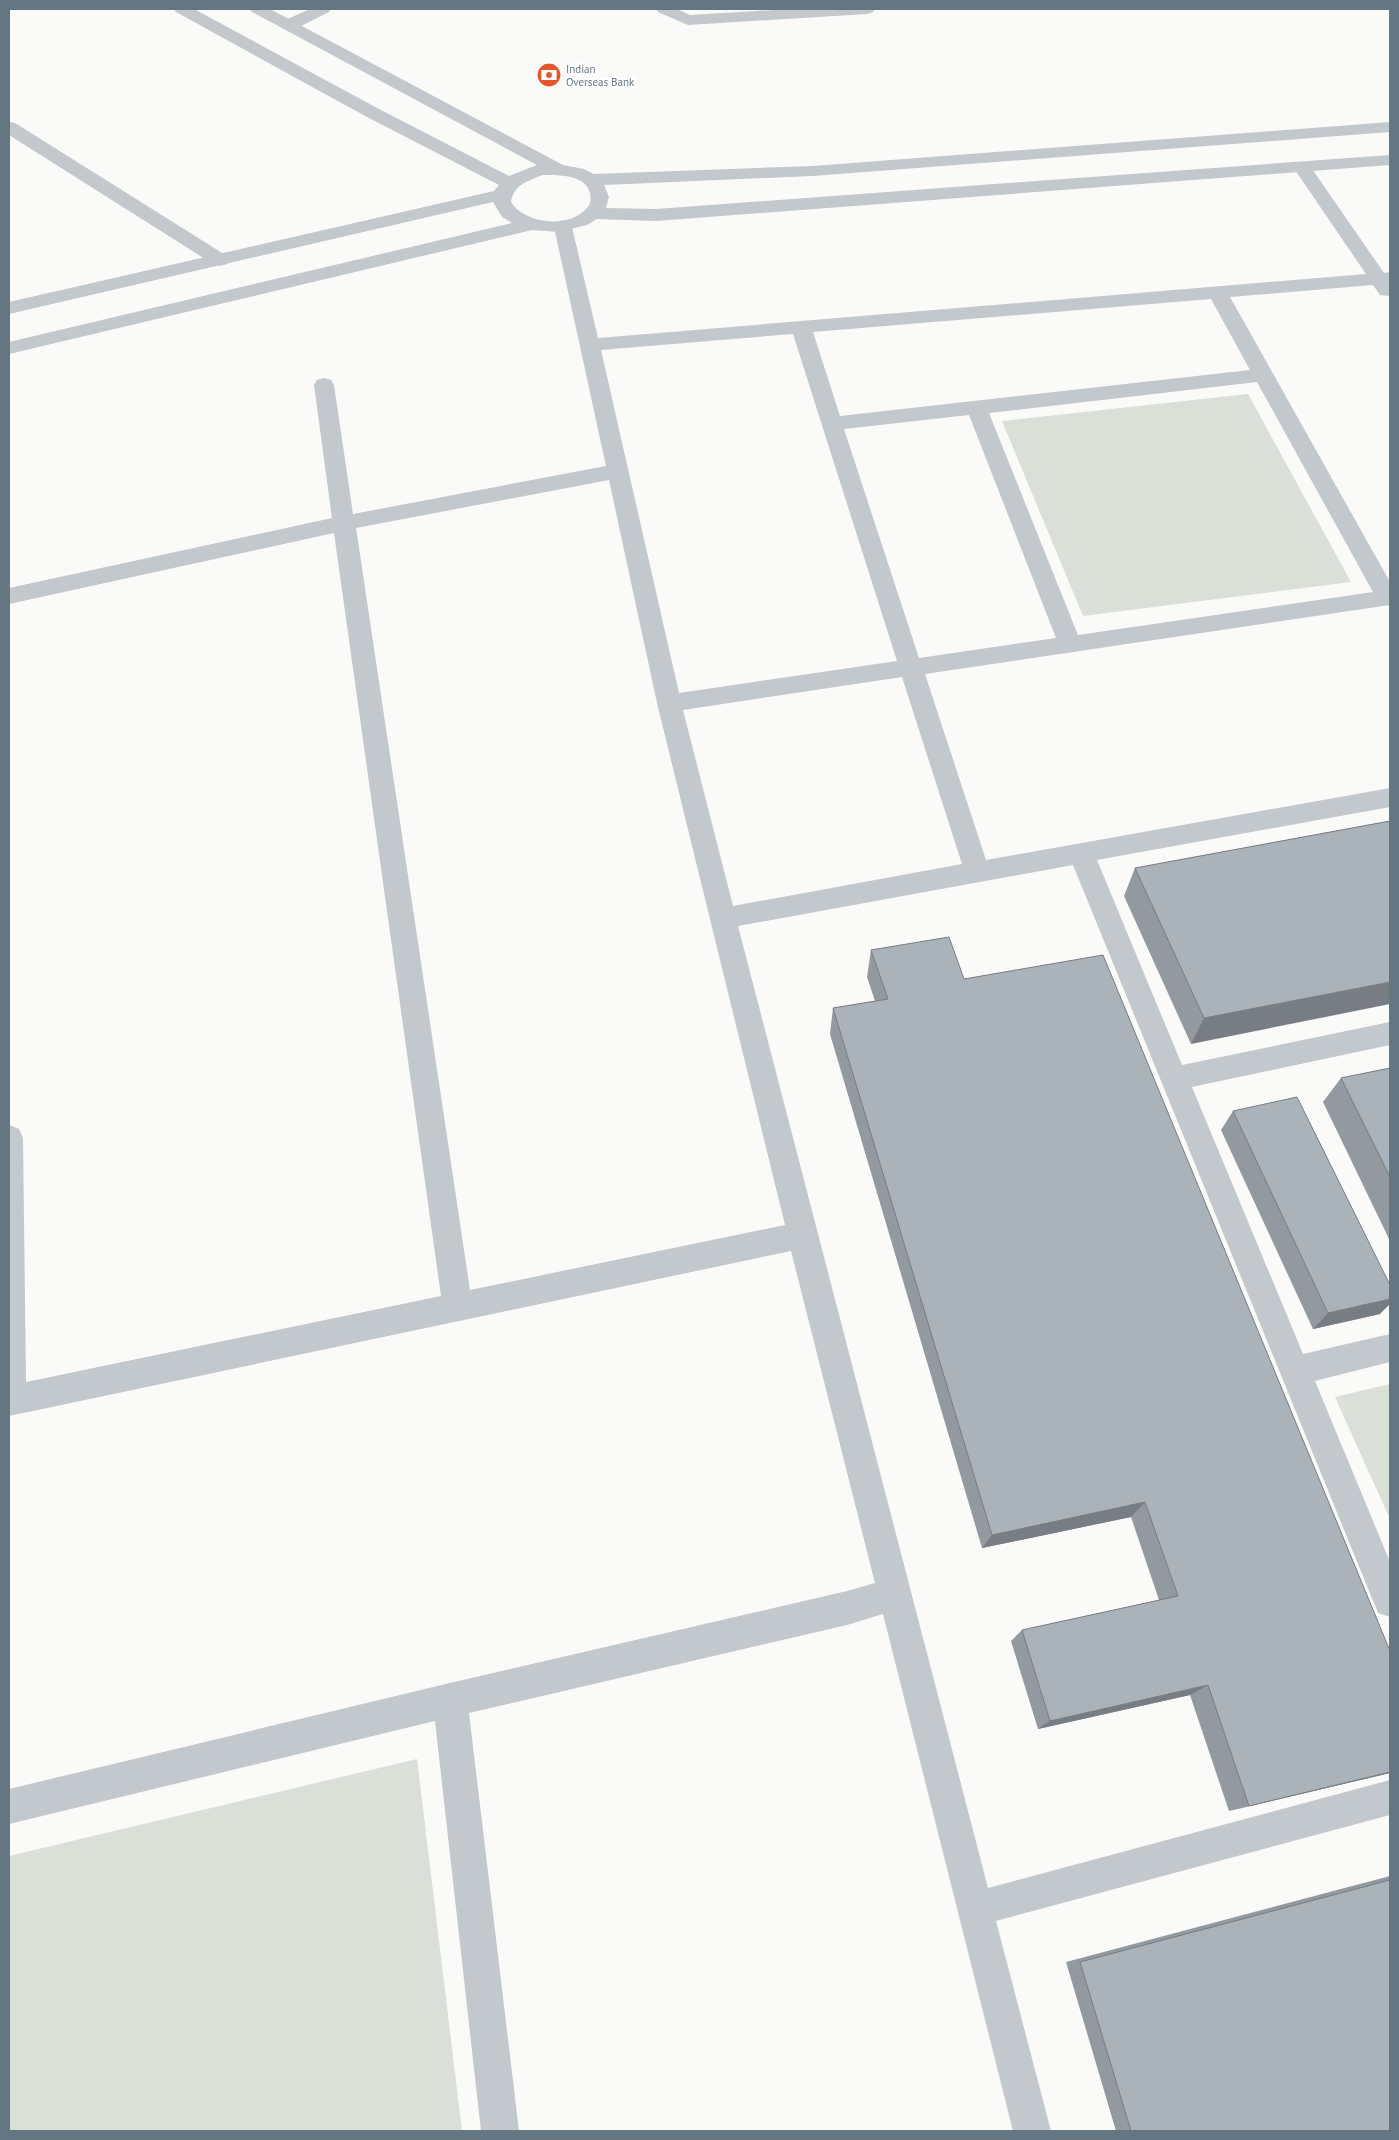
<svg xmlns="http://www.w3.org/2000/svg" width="1399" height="2140" viewBox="0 0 1399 2140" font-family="'PT Sans',sans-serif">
  <rect width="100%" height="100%" fill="#fafaf8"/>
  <g fill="#dadfd7">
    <path d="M1248 394 1351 582 1083 616 1002 421Z"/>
    <path d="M1390 1384V1519L1335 1397Z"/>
    <path d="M417 1759 462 2131H9V1856Z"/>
  </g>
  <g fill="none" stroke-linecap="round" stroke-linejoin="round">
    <g fill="#c3c8cc" fill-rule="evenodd">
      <path d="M310 9H331L329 12 295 29H283L281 25 283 21Z"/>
      <path d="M656 9H677L690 15 791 9H875L873 12 867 14 688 25 658 12Z"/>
      <path d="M9 122 15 123 227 256 230 260 227 264 220 266 213 264 9 135Z"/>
      <path d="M1302 162 1308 163 1384 273 1390 272V296L1380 295 1373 285 1230 297 1390 582V605L925 674 986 860 1390 788V807L1097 860 1182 1065 1390 1022V1045L1192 1087 1303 1354 1390 1334V1362L1315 1381 1390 1562V1617L1378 1613 1073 865 738 926 988 1888 1390 1780V1815L996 1921 1051 2131H1013L883 1614 847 1625 469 1713 519 2131H481L435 1721 9 1824V1789L450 1683 847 1591 875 1583 791 1251 9 1416V1125L19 1129 23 1138 26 1382 441 1296 334 533 9 604V588L332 518 314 385 317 380 324 378 331 380 334 385 353 514 606 466 554 227 556 223 563 221 570 223 572 227 598 338 1366 274 1293 167 1296 163ZM1211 299 1250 370 840 416 813 332ZM793 334 897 661 679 693 601 350ZM1257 382 1373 592 1078 635 989 413ZM969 415 1056 638 919 658 844 429ZM609 480 657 703 785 1225 470 1290 356 528ZM902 677 962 864 733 906 683 710Z"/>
    </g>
    <path fill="#c3c8cc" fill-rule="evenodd" d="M174 9H194L379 109 509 176 537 165 252 12 250 9H270L563 165 584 169 594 174 813 166 1390 122V132L813 176 604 185 609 197 606 208 656 209 1390 155V165L656 221 597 219 587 225 559 232 532 230 9 354V342L512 223 502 217 493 202 9 314V302L494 191 499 185 367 117 176 12ZM542 175C558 175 585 174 590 193 591 198 591 204 587 208 569 229 525 224 511 202 514 184 527 182 542 175Z"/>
  </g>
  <g fill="#929a9f">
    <path d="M1390 821 1191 1044 1124 896 1135 868Z"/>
    <path d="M871 950 964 979 1390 1773 1229 1811 1190 1695 1038 1729 1011 1641 1022 1630 1159 1600 1131 1517 982 1548 830 1034 833 1008 875 1001 867 977Z"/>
    <path d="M1390 1068V1241L1323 1102 1341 1078Z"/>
    <path d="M1233 1111 1380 1314 1313 1329 1221 1130Z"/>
    <path d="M1390 1876V2131H1116L1066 1962Z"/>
  </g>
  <g fill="#777d82">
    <path d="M1390 982V1004L1191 1044 1204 1018Z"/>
    <path d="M1390 1299V1304L1380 1314 1313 1329 1328 1313Z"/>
    <path d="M1145 1502 1131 1517 982 1548 992 1535Z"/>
    <path d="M1208 1685 1190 1695 1038 1729 1050 1721Z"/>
    <path d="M1390 1772V1773L1229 1811 1249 1806Z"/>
  </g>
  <g fill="#aab3b9" stroke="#777d82">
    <path d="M1390 821V982L1204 1018 1135 868Z"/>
    <path d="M949 937 964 979 1103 955 1390 1651V1772L1249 1806 1208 1685 1050 1721 1022 1630 1178 1596 1145 1502 992 1535 833 1008 888 999 871 950Z"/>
    <path d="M1390 1068V1177L1341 1078Z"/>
    <path d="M1297 1097 1390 1285V1299L1328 1313 1233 1111Z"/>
    <path d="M1390 1880V2131H1131L1080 1962Z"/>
  </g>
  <defs>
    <symbol id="bank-disc" viewBox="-11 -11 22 22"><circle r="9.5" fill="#e4572e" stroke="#fff"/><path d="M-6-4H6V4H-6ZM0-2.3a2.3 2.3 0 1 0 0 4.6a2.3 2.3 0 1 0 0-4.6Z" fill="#fff"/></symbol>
  </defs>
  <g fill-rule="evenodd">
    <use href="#bank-disc" x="535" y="61" width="28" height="28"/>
  </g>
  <g text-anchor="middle" stroke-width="5" stroke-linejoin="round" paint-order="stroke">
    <g font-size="11" fill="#657683" stroke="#fff" text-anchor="start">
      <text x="566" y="73">Indian<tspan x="566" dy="13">Overseas Bank</tspan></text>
    </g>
  </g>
  <rect width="1399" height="2140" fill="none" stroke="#657683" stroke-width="20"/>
</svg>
